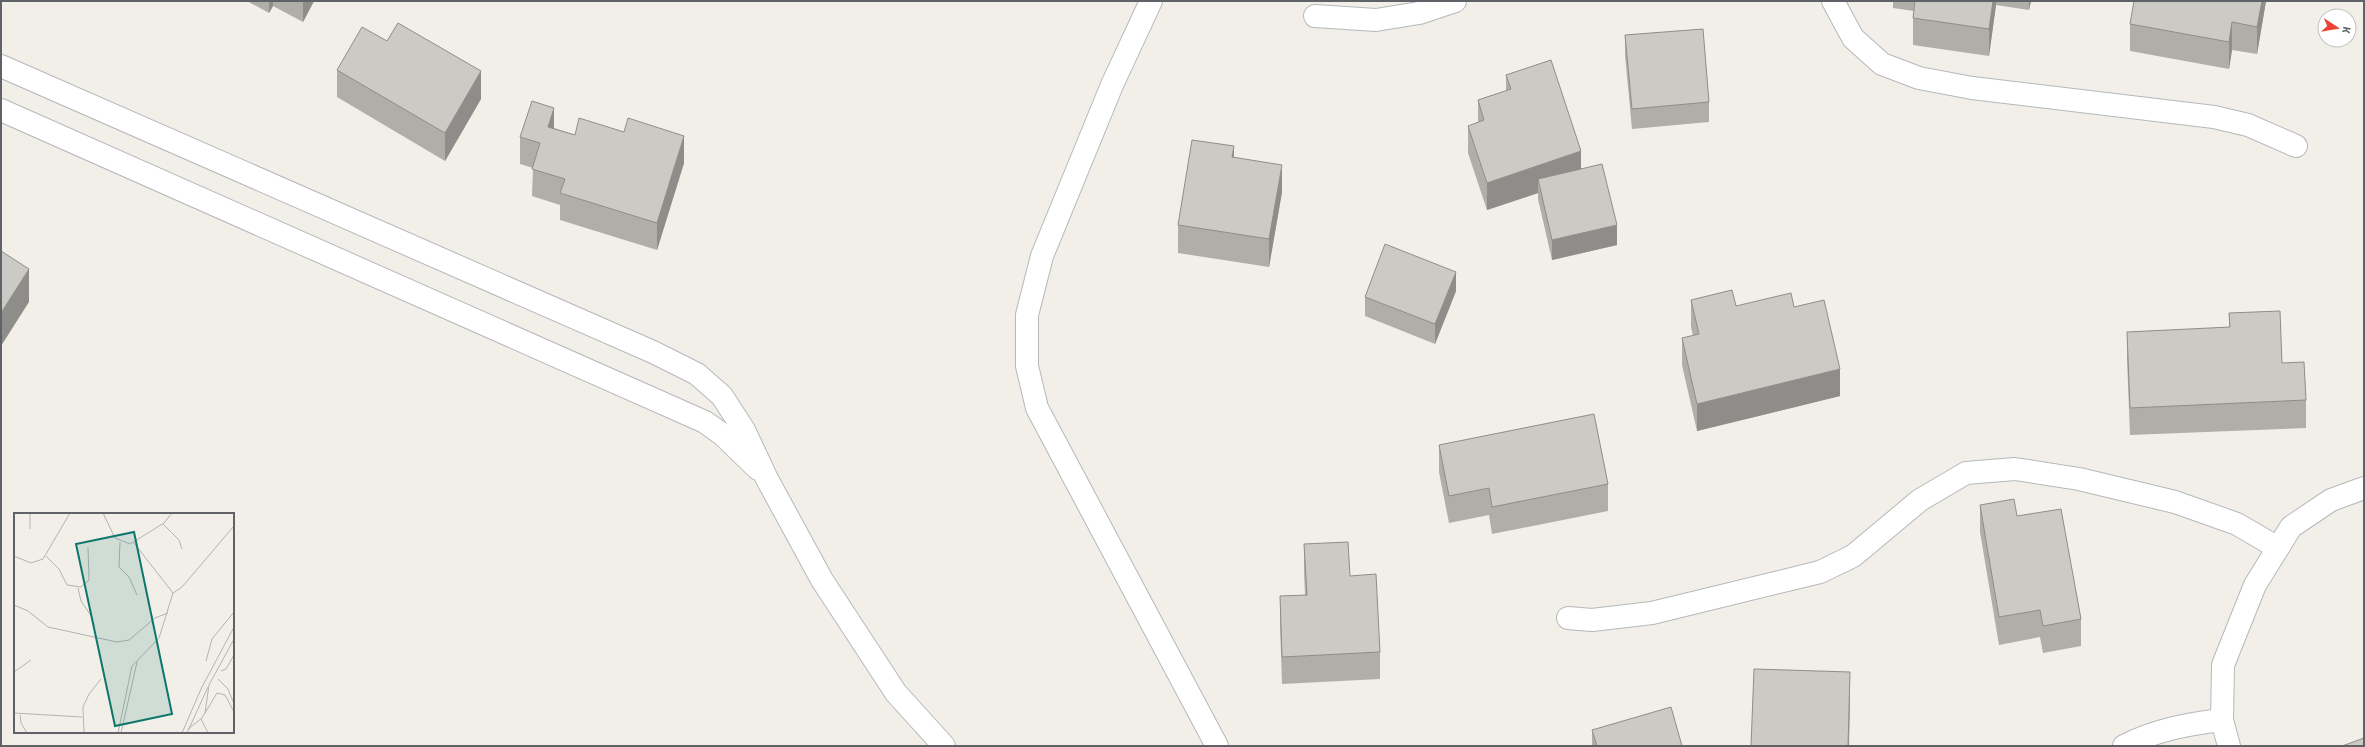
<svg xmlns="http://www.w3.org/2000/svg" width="2365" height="747" viewBox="0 0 2365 747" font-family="'Titillium Web',sans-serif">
  <rect width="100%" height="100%" fill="#f1efe8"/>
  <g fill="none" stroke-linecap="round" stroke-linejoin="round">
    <defs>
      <g id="minor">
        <path d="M1151 1 1112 85 1042 256 1027 315V366L1037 408 1217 746"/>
        <path d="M1833 1 1853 38 1882 64 1919 78 1972 88 2214 117 2248 125 2296 146"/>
        <path d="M1315 16 1376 20 1419 13 1455 1"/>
        <path d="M1568 618 1592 620 1652 613 1820 572 1853 556 1920 500 1966 473 2015 469 2079 479 2175 502 2237 524 2278 548"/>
      </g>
      <g id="tertiary">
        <path d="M1 66 653 352 697 374 722 396 744 430 767 479 822 580 896 693 944 746"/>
        <path d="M1 110 705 422 723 435 758 469"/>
        <path d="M2124 746C2156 730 2187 724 2222 720"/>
        <path d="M2229 746 2222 720 2223 665 2255 585 2291 527 2331 500 2364 488"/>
      </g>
    </defs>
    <use href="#minor" stroke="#b5b8bc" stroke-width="24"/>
    <use href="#tertiary" stroke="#b5b8bc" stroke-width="24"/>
    <use href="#minor" stroke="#fff" stroke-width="22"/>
    <use href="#tertiary" stroke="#fff" stroke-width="22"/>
  </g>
  <g fill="#afaea9">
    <path d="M247 1H314L303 22 273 6 269 13Z"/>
    <path d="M1893 1H2031L2029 10 1996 5 1989 56 1913 45V18L1914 11 1893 8Z"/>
    <path d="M2266 1 2257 54 2232 50 2229 69 2130 51V24Z"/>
    <path d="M1625 35 1709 102V122L1632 129 1625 55Z"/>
    <path d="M387 41 481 99 445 161 337 97V70Z"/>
    <path d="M1506 75 1581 169 1617 245 1552 260 1538 199V193L1487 210 1468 153V126L1478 122V100L1506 91Z"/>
    <path d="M554 128 575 135 684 163 657 250 560 220V205L532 196 533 168 520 164V137Z"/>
    <path d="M1234 157 1282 192 1269 267 1178 253V225Z"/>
    <path d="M1456 291 1435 344 1365 316V297Z"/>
    <path d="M1691 300 1736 306 1794 307 1840 396 1697 431 1682 365V338L1693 336 1691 327Z"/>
    <path d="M2229 313 2282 363 2306 400V428L2130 435 2127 359V332L2229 328Z"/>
    <path d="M1439 445 1608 484V511L1492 534 1489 515 1449 523 1439 472Z"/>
    <path d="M1980 505 2017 516 2081 619V646L2043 653 2040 637 1999 645 1980 532Z"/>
    <path d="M1304 544 1350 576 1380 652V679L1282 684 1280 624V596L1305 595 1304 572Z"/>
    <path d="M1592 730 1682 746H1592Z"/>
  </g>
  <g fill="#8f8d8a">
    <path d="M269 1H273V6L269 13Z"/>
    <path d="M303 1H314L303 22Z"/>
    <path d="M1993 1H1996V5L1989 56V29Z"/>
    <path d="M2029 1H2031L2029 10Z"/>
    <path d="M2262 1H2266L2257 54V27Z"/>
    <path d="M2232 22V50L2229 69V42Z"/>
    <path d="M481 71V99L445 161V133Z"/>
    <path d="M554 108V135L548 127Z"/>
    <path d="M684 136V163L657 250V223Z"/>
    <path d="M1234 146V173L1232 157Z"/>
    <path d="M1581 151V179H1538V193L1487 210V183Z"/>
    <path d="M1282 165V192L1269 267V239Z"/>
    <path d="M1617 225V245L1552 260V240Z"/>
    <path d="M29 269V302L1 346V313Z"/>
    <path d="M1456 272V291L1435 344V324Z"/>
    <path d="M1840 369V396L1697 431V404Z"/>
    <path d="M1850 672V700L1849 746H1848Z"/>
  </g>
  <g fill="#cccac5" stroke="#8f8d8a">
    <path d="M1915 1H1993L1989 29 1913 18Z"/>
    <path d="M2134 1H2262L2257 27 2232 22 2229 42 2130 24Z"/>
    <path d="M398 23 481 71 445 133 337 70 362 27 387 41Z"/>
    <path d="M1703 29 1709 102 1632 109 1625 35Z"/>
    <path d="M1551 60 1581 151 1487 183 1468 126 1484 120 1478 100 1511 89 1506 75Z"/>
    <path d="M532 101 554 108 548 127 575 135 579 118 624 132 628 118 684 136 657 223 560 193 565 179 532 169 540 143 520 137Z"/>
    <path d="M1192 140 1234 146 1232 157 1282 165 1269 239 1178 225Z"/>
    <path d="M1602 164 1617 225 1552 240 1538 179Z"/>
    <path d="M1385 244 1456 272 1435 324 1365 297Z"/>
    <path d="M1 251 29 269 1 313Z"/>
    <path d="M1732 290 1736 306 1791 293 1794 307 1824 300 1840 369 1697 404 1682 338 1699 334 1691 300Z"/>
    <path d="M2280 311 2282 363 2304 362 2306 400 2130 408 2127 332 2230 327 2229 313Z"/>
    <path d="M1594 414 1608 484 1492 507 1489 488 1449 496 1439 445Z"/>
    <path d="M2014 499 2017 516 2061 509 2081 619 2043 626 2040 610 1999 617 1980 505Z"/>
    <path d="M1348 542 1350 576 1376 574 1380 652 1282 657 1280 596 1307 595 1304 544Z"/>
    <path d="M1754 669 1850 672 1848 746H1751Z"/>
    <path d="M1671 707 1682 746H1597L1592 730Z"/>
    <path d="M2364 738V746H2342Z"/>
  </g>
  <g transform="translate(14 513)">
    <rect width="220" height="220" fill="#f1efe8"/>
    <path fill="none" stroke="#b3b3b1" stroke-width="1" d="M16 0V16M89 0 101 25 116 31 150 10 158 0M149 11 165 27 168 36M106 29 105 54 115 64 123 82M120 30 159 80M0 43 17 50 29 46 56 0M32 43 45 56 53 72 67 74 75 67 74 34M64 75 67 88 78 104 80 112M0 92 14 98 34 114 103 129 115 127 141 105 154 100M192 148 198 126 220 99M207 158 212 156 220 142M0 159 17 147M204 166 214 176 220 191M0 200 68 204M191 200 195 172 220 126M6 202 7 210 13 220M187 206 194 220M174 216 188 205 203 180 211 182 220 199M70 220 69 194 75 181 87 166M104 220 118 153 145 125 159 80 168 74 220 13M107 220 123 149M168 220 187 176 220 114M173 220 194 174"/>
    <path fill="#0f766e" fill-opacity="0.15" stroke="#0f766e" stroke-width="2" d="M120 19 158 201 101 213 62 31Z"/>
    <rect width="220" height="220" fill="none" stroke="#5f6368" stroke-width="2"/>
  </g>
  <rect width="2365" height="747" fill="none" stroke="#5f6368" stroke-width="4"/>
  <g transform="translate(2337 28) rotate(102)"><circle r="19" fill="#ffffff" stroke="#bfc1c3"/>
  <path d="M0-3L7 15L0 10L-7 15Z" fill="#ea4335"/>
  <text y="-6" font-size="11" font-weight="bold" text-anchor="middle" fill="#5f6368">K</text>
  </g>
</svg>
